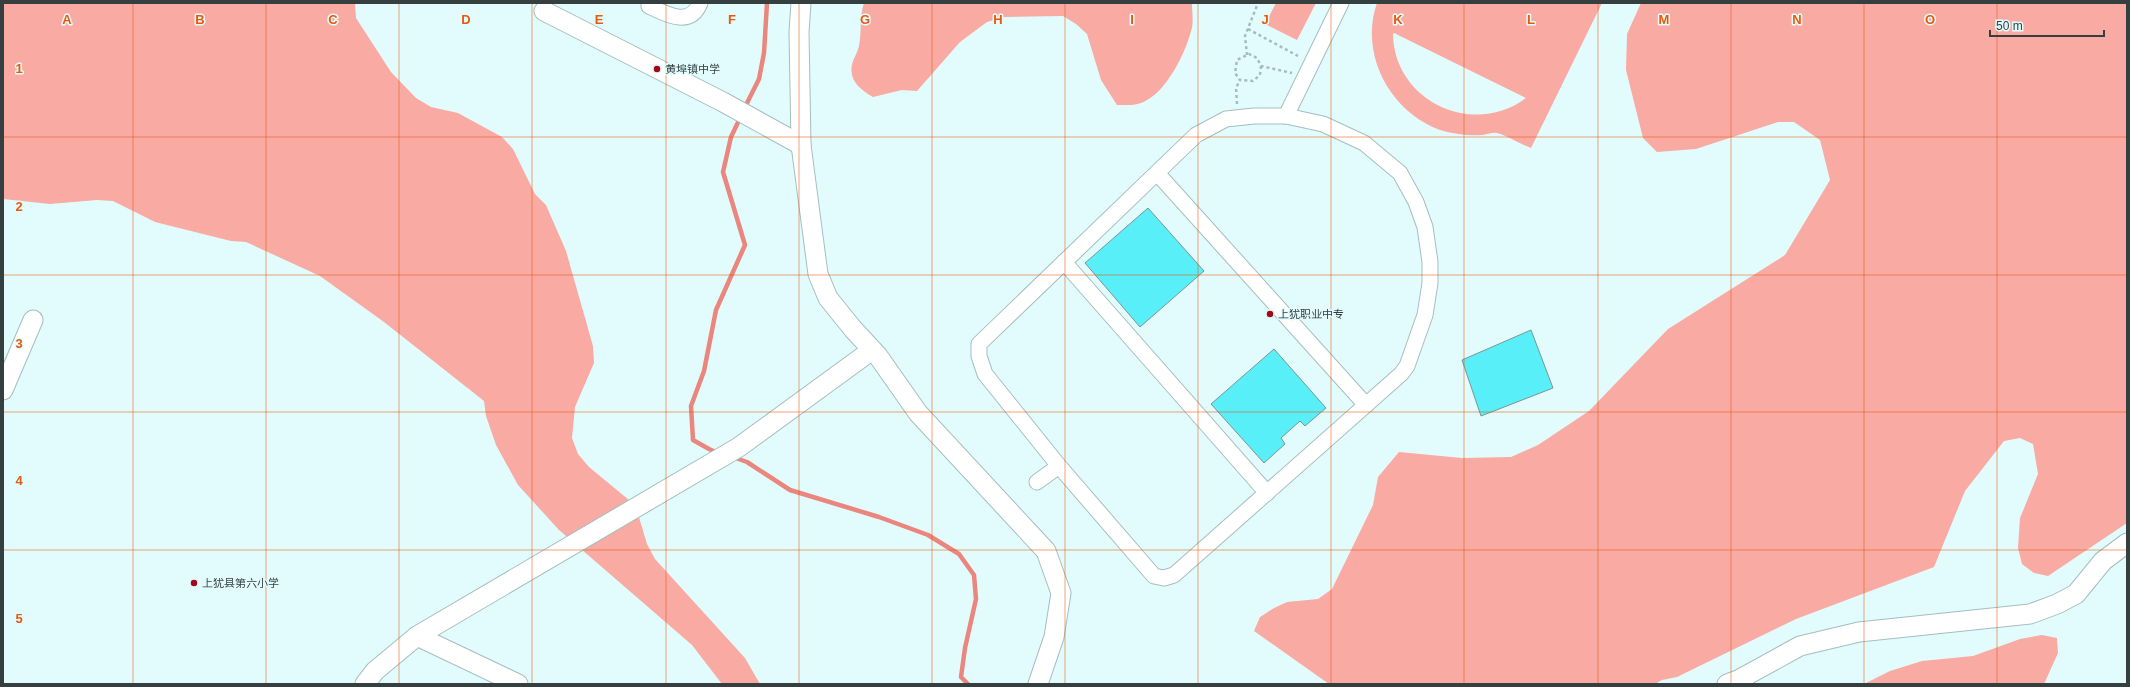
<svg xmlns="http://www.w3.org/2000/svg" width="2130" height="687" viewBox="0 0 2130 687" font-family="Arial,'Noto Sans SC',sans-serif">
  <rect width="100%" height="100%" fill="#e2fcfd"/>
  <g fill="#f9aaa3" fill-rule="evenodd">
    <path d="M3 3H355L356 18 391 72 416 98 431 107 458 113 502 137 513 149 535 194 546 205 566 251 593 346 594 363 575 407 572 438 578 454 589 467 629 500 638 514 647 544 655 559 745 658 760 684H722L692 645 559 530 518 485 496 445 486 416 484 401 384 322 320 276 246 242 231 241 155 222 113 201 97 200 50 204 3 199Z"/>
    <path d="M864 3H1192C1192 12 1194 23 1191 31 1186 52 1167 90 1147 100 1138 106 1128 105 1117 105L1101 80 1087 34 1076 24 1063 16 1004 17 987 22 960 42 917 91 902 90 873 97C859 89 847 79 853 61 855 56 858 51 859 46 862 32 859 17 864 3Z"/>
    <path d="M1276 3H1316L1297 40 1265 24Z"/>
    <path d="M1377 3H1602L1531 148C1520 144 1508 136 1497 133 1492 132 1487 135 1482 135 1468 136 1453 134 1440 130 1390 112 1359 54 1377 3ZM1393 34 1394 33 1526 98C1473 138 1394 101 1393 34Z"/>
    <path d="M1641 3H2127V523L2048 576 2034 573 2022 564 2018 548 2020 518 2038 474 2033 444 2020 438 2004 441 1965 491 1934 567 1796 619 1677 677 1662 680 1655 684H1329L1254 631 1260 617 1274 608 1287 602 1318 599 1332 589 1373 505 1378 477 1399 452 1462 458 1511 457 1538 445 1589 411 1668 329 1785 255 1830 180 1820 140 1794 122H1778L1696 149 1657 152 1643 138 1626 70 1627 34Z"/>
    <path d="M2042 635 2057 638 2058 653 2044 684H1864L1890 671 1922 661 1973 656 2020 639Z"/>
  </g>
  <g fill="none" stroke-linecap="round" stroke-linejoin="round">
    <g stroke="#eb867e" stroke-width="4.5">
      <path d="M744 109 759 79 764 53 767 3"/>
      <path d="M718 453 709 449 693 440 691 406 704 371 716 310 745 245 723 172 731 137 741 116"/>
      <path d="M733 457 747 462 790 490 879 517 928 535 959 554 974 575 976 599 965 648 961 677 968 684"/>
    </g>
  </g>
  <g fill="#59eff8" stroke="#7d9495">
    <path d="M1148 208 1204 271 1140 327 1085 263Z"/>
    <path d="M1531 330 1553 388 1481 416 1462 360Z"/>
    <path d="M1274 349 1326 408 1305 426 1300 421 1281 438 1285 444 1264 463 1211 404Z"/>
  </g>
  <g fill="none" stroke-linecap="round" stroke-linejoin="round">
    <defs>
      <g id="minor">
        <path d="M649 6C666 14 690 28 700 3"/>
        <path d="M1286 116 1341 3"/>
        <path d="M1157 173 1366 405"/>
        <path d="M1064 262 1267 493"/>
        <path d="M1037 482 1059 466 1154 576 1164 578 1174 575 1401 374 1407 366 1425 315 1430 283V262L1425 227 1416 202 1400 173 1364 143 1323 124 1286 116H1254L1226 119 1196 135 979 344V356L985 374 1059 466"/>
      </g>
      <g id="tertiary">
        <path d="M801 3 799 32 801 145 818 274 828 298 853 329 878 356 918 413 1046 551 1061 593 1054 637 1038 684"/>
        <path d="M544 11 723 102 801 145"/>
        <path d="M3 390 33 320"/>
        <path d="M417 636 518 684"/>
        <path d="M365 684 375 671 417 636 739 447 872 350"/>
        <path d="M1727 684 1740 679 1800 646 1859 632 2030 614 2057 604 2076 594 2103 561 2127 543"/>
      </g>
    </defs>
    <use href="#minor" stroke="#a5bebf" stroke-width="17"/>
    <use href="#tertiary" stroke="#a5bebf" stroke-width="21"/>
    <g stroke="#a7bbbc" stroke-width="2.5" stroke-dasharray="3 3" stroke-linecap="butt">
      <path d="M1248 29 1298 56"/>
      <path d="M1247 55 1245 36 1258 3"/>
      <path d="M1261 66 1260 75 1253 81 1240 80 1235 73 1237 60 1249 54 1257 58 1261 66 1292 73"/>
      <path d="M1237 104 1236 88 1240 80"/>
    </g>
    <use href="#minor" stroke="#fff" stroke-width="15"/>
    <use href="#tertiary" stroke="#fff" stroke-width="19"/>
  </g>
  <path fill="none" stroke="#e8590c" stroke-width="1" stroke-opacity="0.55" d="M133 3V684M266 3V684M399 3V684M532 3V684M666 3V684M799 3V684M932 3V684M1065 3V684M1198 3V684M1331 3V684M1464 3V684M1598 3V684M1731 3V684M1864 3V684M1997 3V684M3 137H2127M3 275H2127M3 412H2127M3 550H2127"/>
  <g fill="#a30819" stroke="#e2fcfd" stroke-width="1.5">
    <circle cx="657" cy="69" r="4"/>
    <circle cx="1270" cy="314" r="4"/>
    <circle cx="194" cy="583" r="4"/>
  </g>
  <g text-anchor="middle" stroke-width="3" stroke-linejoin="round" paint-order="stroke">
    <g font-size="11" fill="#353f3f" stroke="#e2fcfd" text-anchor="start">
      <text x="665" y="73">黄埠镇中学</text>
      <text x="1278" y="318">上犹职业中专</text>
      <text x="202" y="587">上犹县第六小学</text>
    </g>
  </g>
  <g font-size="13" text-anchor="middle" font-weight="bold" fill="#e8590c" stroke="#e2fcfd" stroke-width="3" stroke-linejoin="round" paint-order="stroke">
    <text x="67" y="24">A</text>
    <text x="200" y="24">B</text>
    <text x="333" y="24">C</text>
    <text x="466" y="24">D</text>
    <text x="599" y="24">E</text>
    <text x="732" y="24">F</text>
    <text x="865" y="24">G</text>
    <text x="998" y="24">H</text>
    <text x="1132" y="24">I</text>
    <text x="1265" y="24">J</text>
    <text x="1398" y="24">K</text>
    <text x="1531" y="24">L</text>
    <text x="1664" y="24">M</text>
    <text x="1797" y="24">N</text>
    <text x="1930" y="24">O</text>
    <text x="19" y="73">1</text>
    <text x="19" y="211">2</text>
    <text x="19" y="348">3</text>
    <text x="19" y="485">4</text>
    <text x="19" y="623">5</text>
  </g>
  <rect width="2130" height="687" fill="none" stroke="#353f3f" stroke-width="8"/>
  <path d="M1990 30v6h114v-6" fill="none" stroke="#353f3f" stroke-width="2"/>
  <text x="1996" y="30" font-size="12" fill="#353f3f" stroke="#e2fcfd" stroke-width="3" paint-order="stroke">50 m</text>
</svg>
